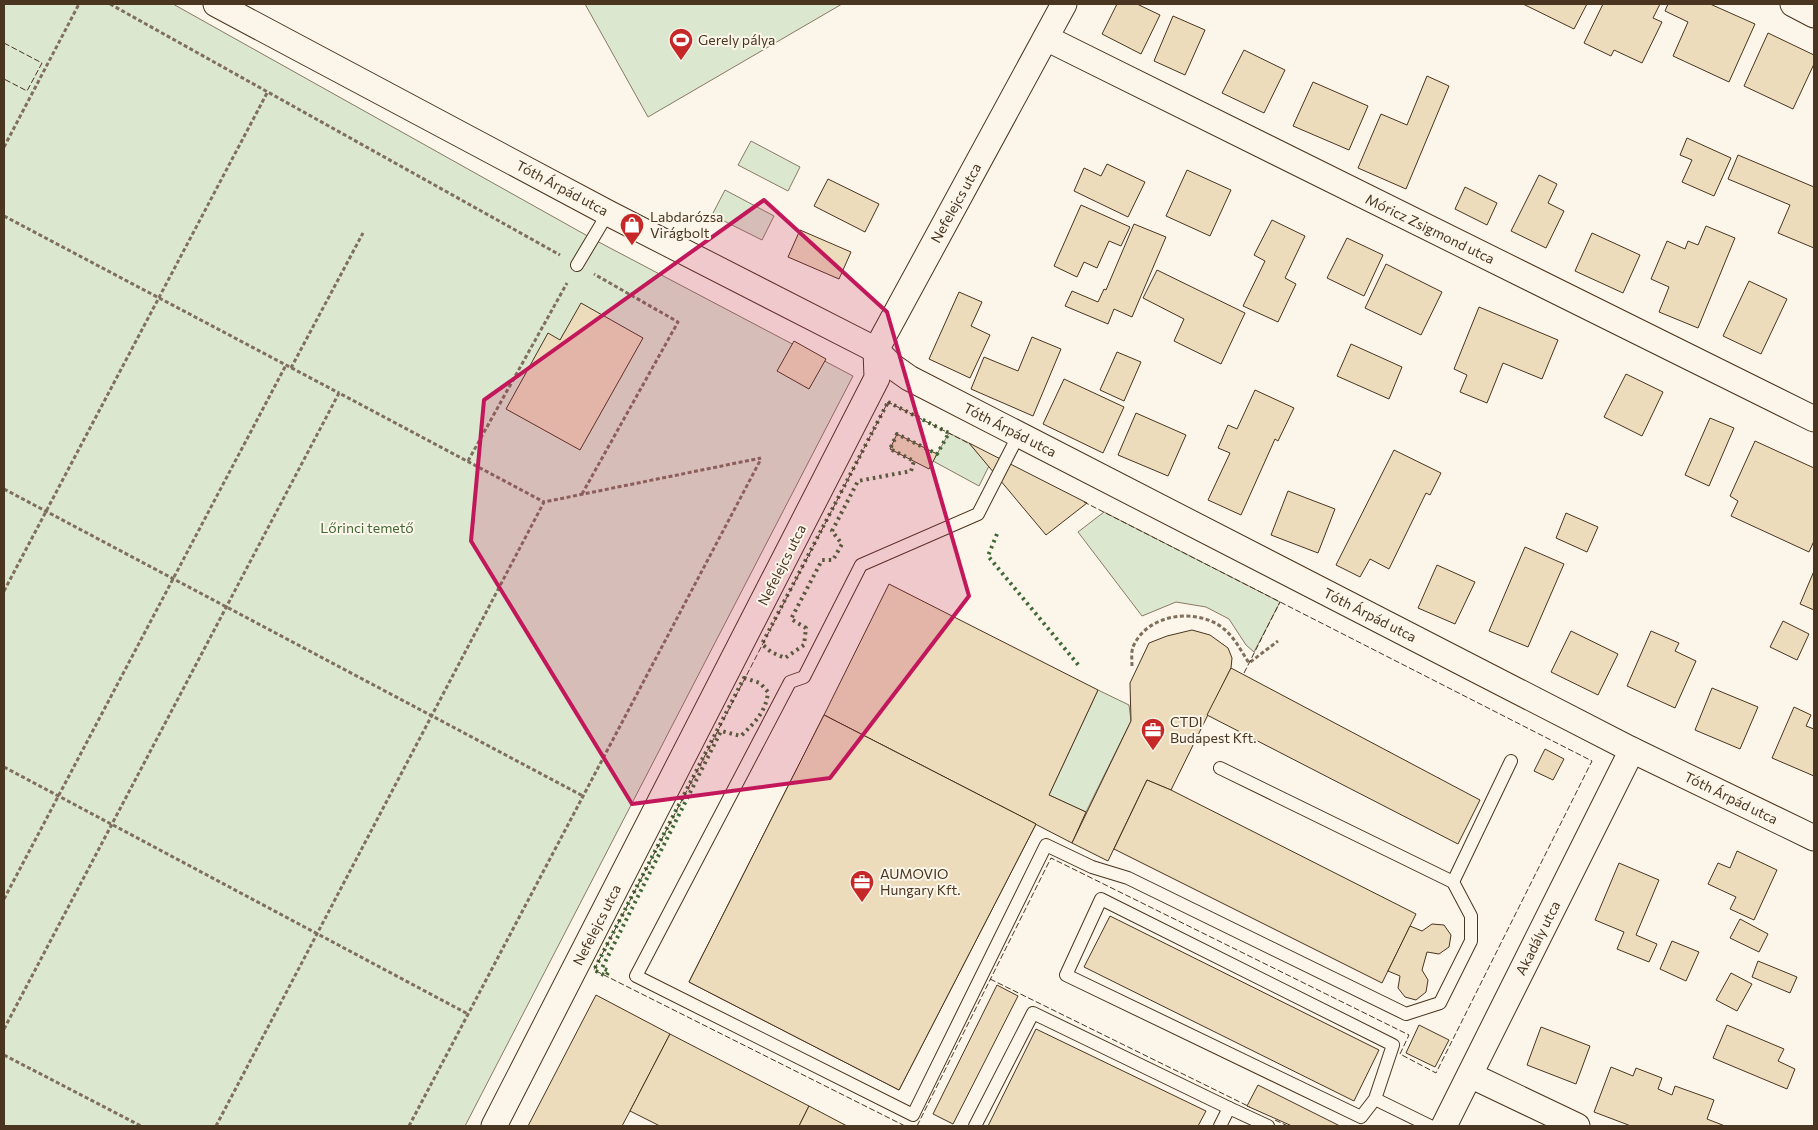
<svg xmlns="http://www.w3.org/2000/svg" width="1818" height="1130" viewBox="0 0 1818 1130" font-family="Commissioner,sans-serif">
  <rect width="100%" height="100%" fill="#fbf6e9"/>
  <g fill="#dce7d0" stroke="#887966">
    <path d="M4 4H173L593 239 853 376 465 1126H4Z"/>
    <path d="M585 4H842L648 117Z"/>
    <path d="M751 141 800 167 788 191 738 165Z"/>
    <path d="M725 190 774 216 762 240 712 215Z"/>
    <path d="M949 433 969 443 989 466 979 486 933 461Z"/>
    <path d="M1104 512 1280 602 1254 652 1246 645 1229 619 1206 607 1176 602 1142 616 1078 532Z"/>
    <path d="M1098 690 1129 705 1131 721 1086 812 1049 795Z"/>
  </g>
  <g fill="#ecdcbc" stroke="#4a3520">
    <path d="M1117 4H1137L1160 15 1141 54 1102 34Z"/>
    <path d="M1523 4H1587L1574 29Z"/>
    <path d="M1603 4H1660L1653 18 1662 22 1642 63 1614 50 1611 56 1584 43Z"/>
    <path d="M1668 4H1710L1755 24 1729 82 1673 56 1688 22 1665 11Z"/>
    <path d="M1173 16 1205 30 1185 75 1154 61Z"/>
    <path d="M1768 33 1814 55V64L1793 109 1744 86Z"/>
    <path d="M1244 50 1285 70 1264 113 1222 93Z"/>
    <path d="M1427 76 1449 86 1406 189 1358 168 1381 114 1407 125Z"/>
    <path d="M1313 82 1368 106 1349 150 1293 126Z"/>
    <path d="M1687 138 1731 158 1714 196 1682 182 1692 160 1680 155Z"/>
    <path d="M1738 155 1814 187V248L1778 233 1790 205 1728 179Z"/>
    <path d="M1107 164 1145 182 1128 217 1074 191 1084 168 1101 176Z"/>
    <path d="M1187 170 1231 190 1210 236 1166 216Z"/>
    <path d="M1539 175 1557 184 1548 203 1564 211 1546 248 1511 231Z"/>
    <path d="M828 179 879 204 865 232 814 206Z"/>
    <path d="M1465 187 1497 203 1487 225 1455 209Z"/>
    <path d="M1081 205 1130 227 1121 246 1109 241 1097 268 1084 262 1077 277 1054 266Z"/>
    <path d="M1272 220 1305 236 1285 278 1296 284 1278 322 1243 306 1265 261 1254 255Z"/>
    <path d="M1134 224 1166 237 1132 317 1114 309 1108 324 1065 306 1072 291 1098 302 1104 289 1106 290Z"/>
    <path d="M1706 226 1735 238 1698 328 1659 312 1669 287 1651 279 1667 241 1685 249 1688 241 1698 245Z"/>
    <path d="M800 230 851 252 839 279 788 257Z"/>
    <path d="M1592 233 1640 255 1623 293 1575 271Z"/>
    <path d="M1347 238 1383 255 1364 296 1327 278Z"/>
    <path d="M1386 264 1442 292 1421 335 1365 308Z"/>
    <path d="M1157 270 1245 313 1221 364 1174 341 1184 319 1143 298Z"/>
    <path d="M1749 281 1787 299 1761 354 1723 336Z"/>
    <path d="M959 292 982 302 971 326 990 335 970 378 929 359Z"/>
    <path d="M581 303 643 338 580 450 506 409 548 333 560 340Z"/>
    <path d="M1479 307 1558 340 1542 379 1503 363 1487 403 1460 392 1467 375 1454 369Z"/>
    <path d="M1032 337 1061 349 1033 416 971 389 984 357 1018 371Z"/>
    <path d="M794 341 826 359 809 389 777 371Z"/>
    <path d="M1351 344 1402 367 1389 399 1337 376Z"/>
    <path d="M1117 352 1141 362 1124 401 1100 390Z"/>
    <path d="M1626 374 1663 392 1642 436 1604 417Z"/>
    <path d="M1064 379 1124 407 1103 453 1043 424Z"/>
    <path d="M1255 390 1294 408 1278 441 1275 439 1241 515 1208 500 1230 453 1218 448 1228 425 1237 429Z"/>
    <path d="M1136 413 1186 435 1168 476 1118 455Z"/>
    <path d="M1710 418 1734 428 1709 486 1685 475Z"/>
    <path d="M897 434 937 454 929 469 890 449Z"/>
    <path d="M1755 441 1814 468V541L1809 552 1731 516 1738 501 1730 496Z"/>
    <path d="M969 443 1087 503 1046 535Z"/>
    <path d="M1394 450 1441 473 1430 495 1426 493 1389 569 1370 559 1360 577 1336 565Z"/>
    <path d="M1288 491 1335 509 1318 553 1271 535Z"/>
    <path d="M1566 513 1598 527 1587 552 1556 538Z"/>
    <path d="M1525 547 1564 564 1528 647 1489 631Z"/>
    <path d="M1437 565 1475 582 1455 624 1418 608Z"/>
    <path d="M1814 571V610L1800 604Z"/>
    <path d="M889 584 1098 690 1049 795 1086 812 1072 843 824 715Z"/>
    <path d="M1783 621 1809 634 1797 660 1770 647Z"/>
    <path d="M1192 630 1210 635 1228 648 1232 658 1231 668 1171 790 1147 780 1108 861 1072 843 1131 721 1130 683 1149 643 1167 636Z"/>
    <path d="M1571 631 1618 654 1598 695 1551 672Z"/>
    <path d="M1651 631 1679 643 1675 651 1696 661 1675 708 1627 686Z"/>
    <path d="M1231 668 1480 800 1458 844 1207 715Z"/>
    <path d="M1712 688 1758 707 1740 749 1695 730Z"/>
    <path d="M1794 707 1811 715 1806 726 1814 729V776L1772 758Z"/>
    <path d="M824 715 1036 824 899 1090 689 982Z"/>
    <path d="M824 715 1036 824 899 1090 689 982Z"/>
    <path d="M1545 749 1564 759 1553 780 1534 771Z"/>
    <path d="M1147 780 1171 790 1416 914 1382 983 1114 849Z"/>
    <path d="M1737 851 1777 870 1754 920 1730 909 1736 897 1708 884 1718 863 1730 868Z"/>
    <path d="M1619 863 1659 880 1636 935 1657 944 1649 962 1617 949 1624 932 1595 920Z"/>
    <path d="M1110 916 1379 1050 1354 1101 1084 967Z"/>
    <path d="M1740 919 1768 934 1759 952 1730 938Z"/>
    <path d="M1432 924 1444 925 1451 935 1449 947 1439 954 1427 952 1422 970 1428 980 1426 992 1416 1000 1405 997 1398 988 1400 976 1388 971 1410 926 1422 931Z"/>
    <path d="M1672 941 1699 952 1686 981 1660 969Z"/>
    <path d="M1758 961 1797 977 1790 993 1752 977Z"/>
    <path d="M1731 973 1752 984 1737 1011 1716 1000Z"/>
    <path d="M997 985 1018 996 953 1124 933 1114Z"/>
    <path d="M596 995 670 1034 630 1111 622 1126H528Z"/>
    <path d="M1419 1025 1449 1040 1435 1067 1406 1053Z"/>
    <path d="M1727 1025 1784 1049 1778 1061 1795 1069 1787 1089 1713 1058Z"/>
    <path d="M1541 1027 1590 1046 1576 1084 1527 1065Z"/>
    <path d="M1036 1029 1206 1111 1198 1126H988Z"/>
    <path d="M670 1034 809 1106 799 1126H660L630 1111Z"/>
    <path d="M1611 1067 1633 1076 1636 1068 1662 1078 1658 1089 1672 1095 1675 1086 1714 1100 1707 1119 1725 1126H1631L1594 1112Z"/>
    <path d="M1258 1085 1340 1126H1292L1247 1106Z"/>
    <path d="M809 1106 847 1126H799Z"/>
  </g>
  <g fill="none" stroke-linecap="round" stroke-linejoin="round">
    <defs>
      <g id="lane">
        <path d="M577 265 608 213"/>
        <path d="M1019 434 978 514 861 565 804 677 790 682 636 976 913 1115 1046 845 1092 867 1128 878 1406 1014 1440 1003 1471 941V916L1453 882 1220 768"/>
        <path d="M1453 882 1511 761"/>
        <path d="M1375 1099 1361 1117 1066 975 1101 899 1393 1045 1375 1099 1430 1126"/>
        <path d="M975 1126 1033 1013 1229 1108"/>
        <path d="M1220 1126 1229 1108 1268 1126"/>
      </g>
      <g id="street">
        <path d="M216 4 608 213 876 350 892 366 909 378 1632 750 1814 838"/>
        <path d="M1793 4 1814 15"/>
        <path d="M1046 38 1814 419"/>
        <path d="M1470 1075 1577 1126"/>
        <path d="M494 1126 877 378 876 350 1064 4"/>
        <path d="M1444 1126 1632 750"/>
      </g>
    </defs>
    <use href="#lane" stroke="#4a3520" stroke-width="14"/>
    <use href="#street" stroke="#4a3520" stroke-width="27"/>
    <g stroke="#7f6f5c" stroke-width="3" stroke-dasharray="4 2.5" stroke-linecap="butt">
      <path d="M110 4 560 255"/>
      <path d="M4 147 79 4"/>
      <path d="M4 216 339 393"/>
      <path d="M291 368 363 233"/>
      <path d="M468 461 567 283"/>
      <path d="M4 489 583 796"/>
      <path d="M582 494 678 322 594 274"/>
      <path d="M4 591 267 93"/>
      <path d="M1132 666C1132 661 1131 652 1133 647 1147 613 1198 607 1224 629 1235 638 1241 651 1249 663L1278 641"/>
      <path d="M4 767 468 1014"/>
      <path d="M4 899 286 365"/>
      <path d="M4 1029 339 393 544 502"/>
      <path d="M4 1055 141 1126"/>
      <path d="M216 1126 544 502 761 458"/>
      <path d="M409 1126 761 459"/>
    </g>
    <use href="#lane" stroke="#fbf6e9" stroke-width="12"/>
    <use href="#street" stroke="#fbf6e9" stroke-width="25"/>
    <g stroke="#436837" stroke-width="4" stroke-dasharray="2.5 4" stroke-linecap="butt">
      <path d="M888 402 949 433 937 454 897 434 890 449 914 461 911 471 858 481 832 531 842 544 833 560H822L791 619 806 628 804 645 785 658 771 652 762 644Z"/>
      <path d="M997 534 988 556 1080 667"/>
      <path d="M744 678 760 683 768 692C766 712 755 722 741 736L721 731 602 968 609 971 606 976 594 970Z"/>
    </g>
    <g stroke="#4a3520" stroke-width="1" stroke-dasharray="6 2.5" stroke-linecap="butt">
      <path d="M4 43 42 63 27 91 4 79"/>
      <path d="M1244 673 1280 602"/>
      <path d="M990 979 1250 1107"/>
      <path d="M1275 1120 1288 1126"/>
      <path d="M905 1126 594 970 888 402 970 444"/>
      <path d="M917 1126 1051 858 1409 1035 1400 1054 1436 1073 1592 761 1084 502"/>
    </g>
  </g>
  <path fill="#c2185b" fill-opacity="0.2" stroke="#c2185b" stroke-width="4" stroke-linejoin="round" d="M764 200 887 312 969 596 830 778 632 804 471 541 484 400Z"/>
  <defs>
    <symbol id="stadium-pin" viewBox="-11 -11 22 30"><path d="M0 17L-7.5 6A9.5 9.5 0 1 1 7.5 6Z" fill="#c62828" stroke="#fbf6e9"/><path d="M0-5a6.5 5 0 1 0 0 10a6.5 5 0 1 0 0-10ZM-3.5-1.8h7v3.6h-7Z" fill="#fff"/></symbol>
    <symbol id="shop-pin" viewBox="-11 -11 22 30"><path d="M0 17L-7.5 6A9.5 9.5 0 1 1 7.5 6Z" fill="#c62828" stroke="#fbf6e9"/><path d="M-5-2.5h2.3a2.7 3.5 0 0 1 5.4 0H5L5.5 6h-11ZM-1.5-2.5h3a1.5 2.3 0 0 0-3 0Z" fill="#fff"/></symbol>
    <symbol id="office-pin" viewBox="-11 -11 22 30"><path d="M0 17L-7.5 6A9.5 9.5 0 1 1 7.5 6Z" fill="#c62828" stroke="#fbf6e9"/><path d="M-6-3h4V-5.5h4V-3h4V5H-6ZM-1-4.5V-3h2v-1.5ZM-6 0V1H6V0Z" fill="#fff"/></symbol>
  </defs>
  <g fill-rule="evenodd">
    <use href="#stadium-pin" x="667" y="26" width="28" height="38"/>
    <use href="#shop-pin" x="618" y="211" width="28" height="38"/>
    <use href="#office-pin" x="1139" y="716" width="28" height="38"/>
    <use href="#office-pin" x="848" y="868" width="28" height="38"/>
  </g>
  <g text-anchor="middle" stroke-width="4" stroke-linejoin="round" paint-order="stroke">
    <g font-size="14" fill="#4a3520" stroke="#fbf6e9" text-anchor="start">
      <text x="698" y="45">Gerely pálya</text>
      <text x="650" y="222">Labdarózsa<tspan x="650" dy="16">Virágbolt</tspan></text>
      <text x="1170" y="727">CTDI<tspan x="1170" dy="16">Budapest Kft.</tspan></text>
      <text x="880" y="879">AUMOVIO<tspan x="880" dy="16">Hungary Kft.</tspan></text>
    </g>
    <g font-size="14" fill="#4a3520" stroke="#fbf6e9">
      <text transform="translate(562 188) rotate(28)" y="5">Tóth Árpád utca</text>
      <text transform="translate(956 203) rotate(-61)" y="5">Nefelejcs utca</text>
      <text transform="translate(1430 229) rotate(26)" y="5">Móricz Zsigmond utca</text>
      <text transform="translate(1010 430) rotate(27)" y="5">Tóth Árpád utca</text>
      <text transform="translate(782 565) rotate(-63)" y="5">Nefelejcs utca</text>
      <text transform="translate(1370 615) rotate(27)" y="5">Tóth Árpád utca</text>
      <text transform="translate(1731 798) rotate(26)" y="5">Tóth Árpád utca</text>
      <text transform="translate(597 925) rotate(-63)" y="5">Nefelejcs utca</text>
      <text transform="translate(1538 938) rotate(-63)" y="5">Akadály utca</text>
    </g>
    <g font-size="14" fill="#436837" stroke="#fbf6e9">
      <text x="367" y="533">Lőrinci temető</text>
    </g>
  </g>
  <rect width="1818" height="1130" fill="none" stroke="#4a3520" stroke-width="10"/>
</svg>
